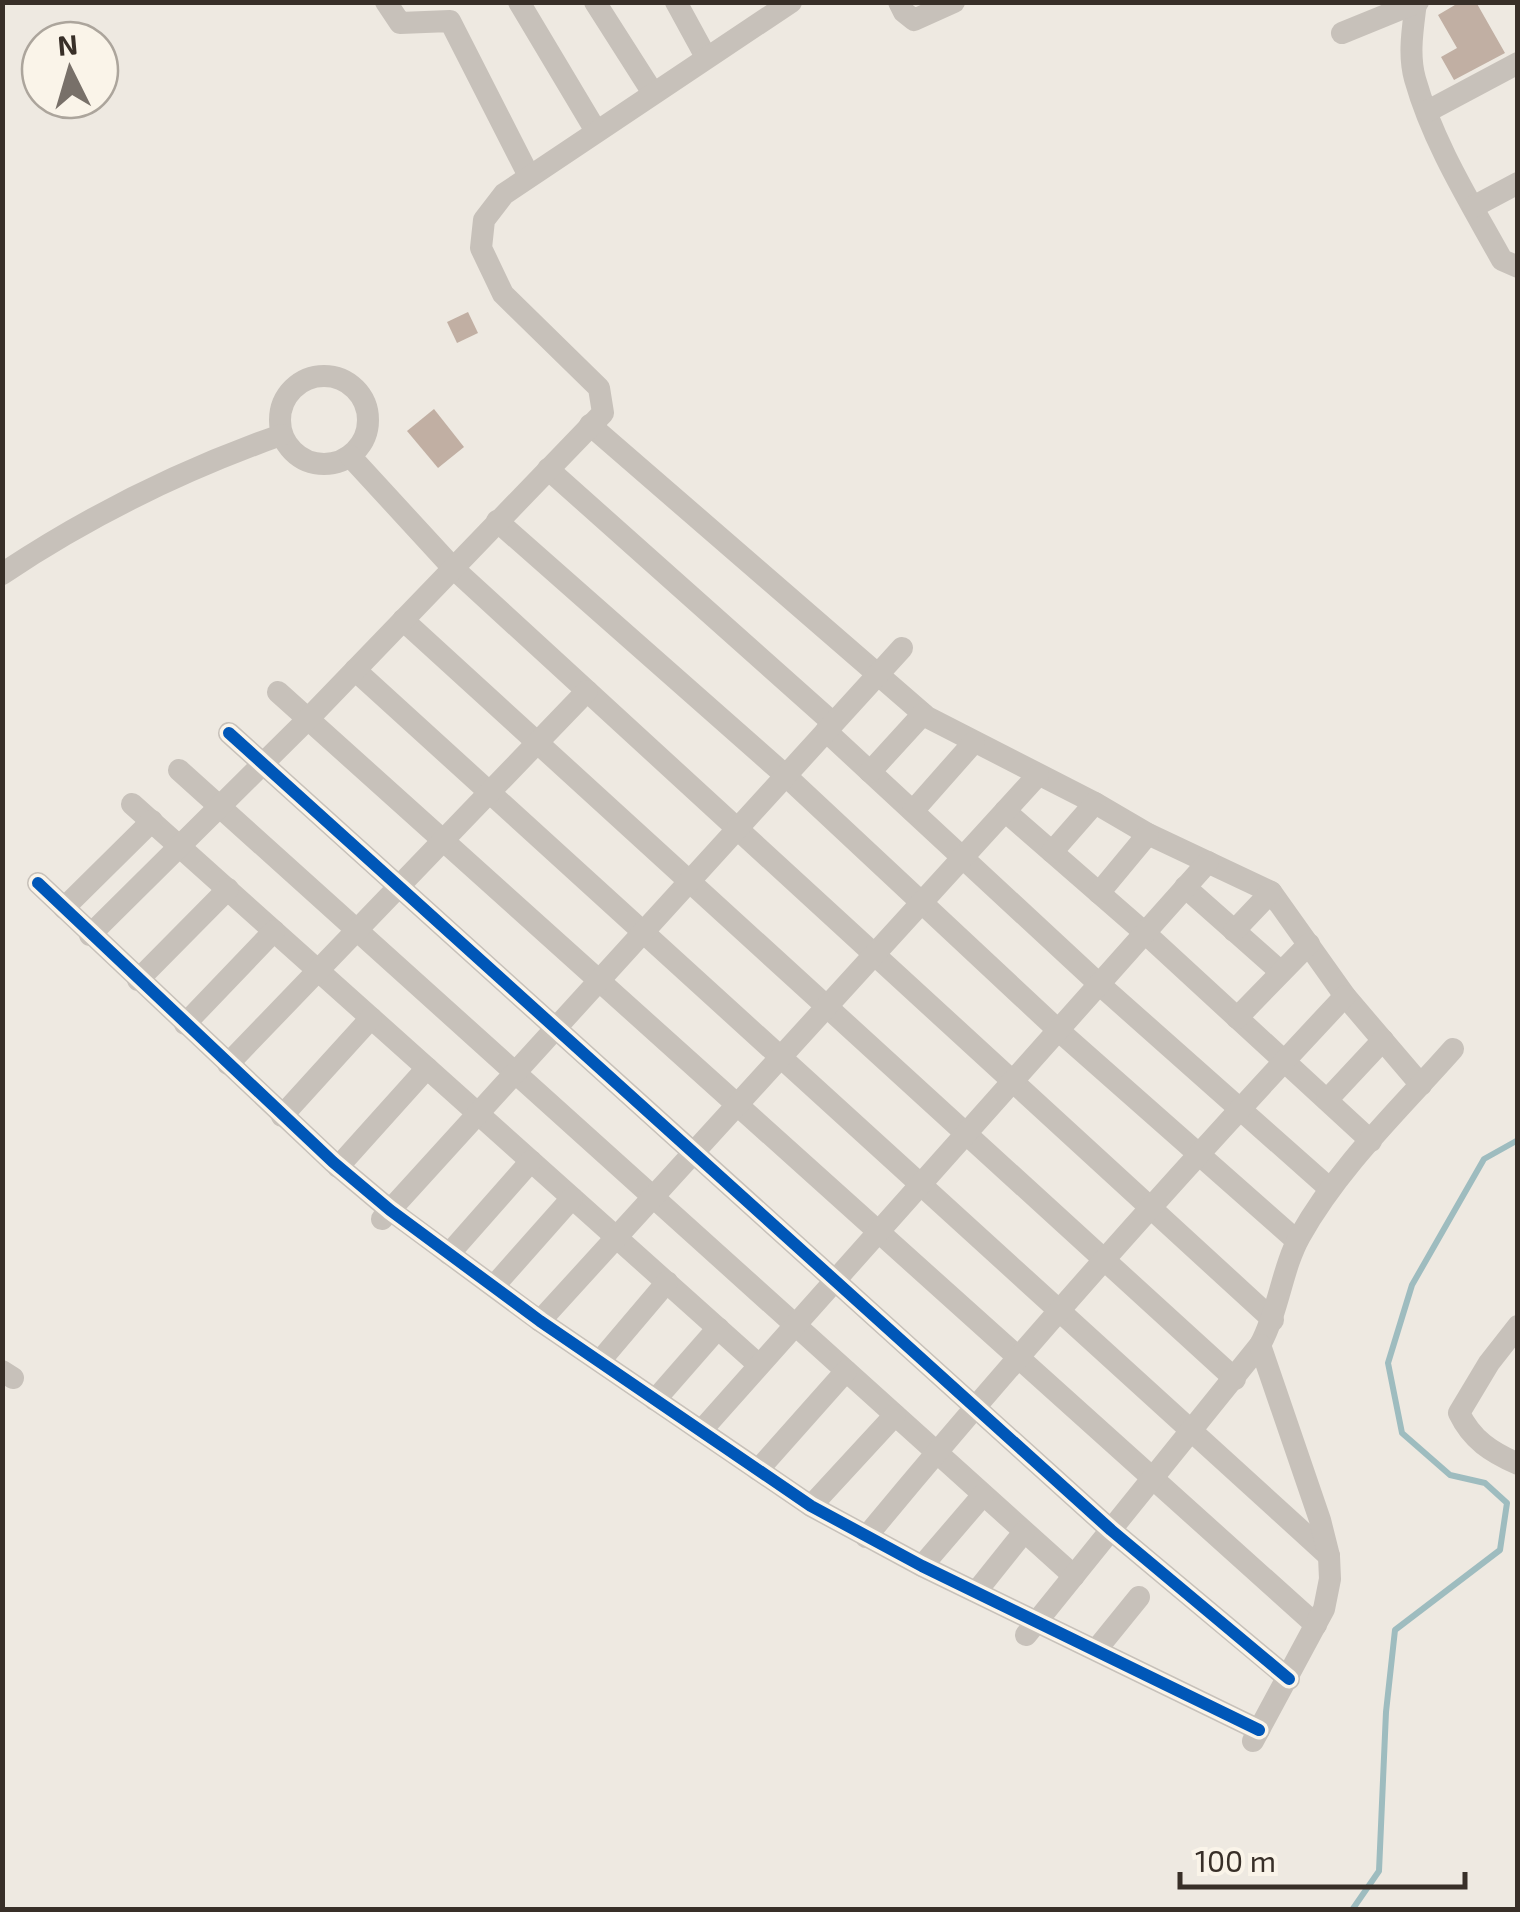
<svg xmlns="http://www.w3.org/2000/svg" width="1520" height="1912" viewBox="0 0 1520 1912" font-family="'Exo 2',sans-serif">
  <rect width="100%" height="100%" fill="#eee9e1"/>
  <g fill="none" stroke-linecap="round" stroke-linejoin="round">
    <path stroke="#9ebcbf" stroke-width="6" d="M1352 1910 1379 1871 1386 1712 1395 1630 1500 1550 1507 1503 1485 1483 1450 1475 1402 1433 1388 1363 1412 1285 1484 1159 1518 1140"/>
  </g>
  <g fill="#c1afa3">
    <path d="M1460 2H1476L1505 53 1454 80 1441 57 1457 48 1438 15Z"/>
    <path d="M468 312 478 333 457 343 447 322Z"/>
    <path d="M434 409 464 447 438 468 407 431Z"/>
  </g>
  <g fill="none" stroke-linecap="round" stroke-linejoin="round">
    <g stroke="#c7c1ba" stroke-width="22">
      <path d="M386 2 400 23 450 21 529 176"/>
      <path d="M519 2 596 131"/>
      <path d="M595 2 653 93"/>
      <path d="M676 2 706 57"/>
      <path d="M899 2 904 12 914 20 954 2"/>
      <path d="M1416 2C1413 28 1408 54 1415 79 1433 143 1470 202 1502 260L1518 267"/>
      <path d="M1342 33 1418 2"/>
      <path d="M1428 111 1518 63"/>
      <path d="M1473 207 1518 183"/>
      <circle cx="324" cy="420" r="44"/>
      <path d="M590 425 927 717 1095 803 1148 834 1271 892 1345 996 1421 1085"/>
      <path d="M350 456 453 568 1273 1320"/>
      <path d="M548 469 833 723"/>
      <path d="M497 521 785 775 1058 1030 1297 1241"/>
      <path d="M2 574C90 515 182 470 281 435"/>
      <path d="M403 620 1235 1379"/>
      <path d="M355 670 1329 1556"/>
      <path d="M278 692 1316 1625"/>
      <path d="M826 731 1099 984 1329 1188"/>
      <path d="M229 733 1111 1530 1289 1679"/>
      <path d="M179 770 1074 1576"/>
      <path d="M870 772 923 714"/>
      <path d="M132 804 759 1365"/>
      <path d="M913 811 974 742"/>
      <path d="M1005 811 1145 933 1371 1141"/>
      <path d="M1052 852 1095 803"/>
      <path d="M38 883 333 1162 390 1210 540 1321 811 1506 922 1566 1259 1730"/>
      <path d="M1185 887 1281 972"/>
      <path d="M1099 893 1148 834"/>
      <path d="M64 908 152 821"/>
      <path d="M1234 931 1271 892"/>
      <path d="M90 935 307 720 603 413 599 388 503 294 481 248 484 220 504 194 791 2"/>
      <path d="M138 980 228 889"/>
      <path d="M1237 1018 1309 944"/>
      <path d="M185 1024 274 931"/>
      <path d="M228 1064 587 691"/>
      <path d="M1327 1100 1383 1040"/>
      <path d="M282 1116 371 1018"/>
      <path d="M338 1167 427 1068"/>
      <path d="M382 1219 902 648"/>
      <path d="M449 1254 531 1161"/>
      <path d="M494 1286 572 1198"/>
      <path d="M540 1321 1038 775"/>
      <path d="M1518 1326 1489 1363 1459 1413C1472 1440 1491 1452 1518 1464"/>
      <path d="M600 1361 667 1282"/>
      <path d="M2 1371 13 1378"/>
      <path d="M655 1400 718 1328"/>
      <path d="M701 1431 1208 862"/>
      <path d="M758 1470 846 1371"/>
      <path d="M811 1506 895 1415"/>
      <path d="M866 1537C1020 1351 1180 1172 1345 996"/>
      <path d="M922 1566 983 1495"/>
      <path d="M976 1592 1024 1532"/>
      <path d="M1026 1635 1260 1345C1279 1310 1282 1268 1300 1236 1340 1165 1400 1109 1453 1049"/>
      <path d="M1096 1650 1139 1597"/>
      <path d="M1253 1741 1324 1609 1330 1579 1329 1556 1320 1520 1260 1345"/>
    </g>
    <defs>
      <g id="cycleway">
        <path d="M229 733 1111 1530 1289 1679"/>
        <path d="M38 883 333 1162 390 1210 540 1321 811 1506 922 1566 1259 1730"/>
      </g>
    </defs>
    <use href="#cycleway" stroke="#faf4e9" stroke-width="19"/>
    <use href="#cycleway" stroke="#0057b8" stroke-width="12"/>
  </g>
  <rect width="1520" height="1912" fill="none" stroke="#382f28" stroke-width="10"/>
  <g transform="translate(70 70) rotate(355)"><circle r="48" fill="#faf4e9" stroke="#aca59c" stroke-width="2.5"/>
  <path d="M0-8L18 38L0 25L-18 38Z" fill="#787069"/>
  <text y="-15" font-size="28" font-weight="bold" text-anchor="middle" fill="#382f28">N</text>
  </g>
  <path d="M1180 1872v15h285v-15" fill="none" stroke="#382f28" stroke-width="5"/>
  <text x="1195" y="1872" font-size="30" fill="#382f28" stroke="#faf4e9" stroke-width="8" paint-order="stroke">100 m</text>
</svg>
